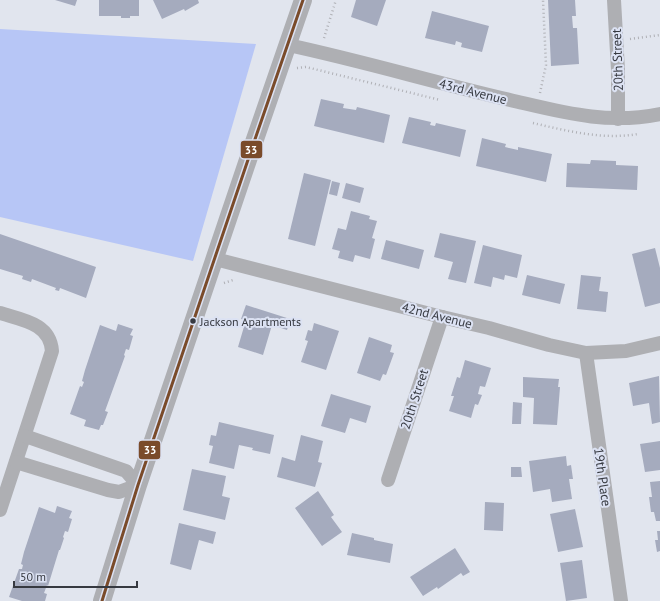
<svg xmlns="http://www.w3.org/2000/svg" width="660" height="601" viewBox="0 0 660 601" font-family="'PT Sans',sans-serif">
  <rect width="100%" height="100%" fill="#e1e5ee"/>
  <path fill="#b7c6f6" d="M0 29 256 44 193 261 0 217Z"/>
  <g fill="#a5abbe">
    <path d="M55 0H77L75 6Z"/>
    <path d="M99 0H139V16H130V18H121V16H99Z"/>
    <path d="M153 0H198L199 3 185 11 184 9 162 19Z"/>
    <path d="M356 0H386L377 26 351 17Z"/>
    <path d="M548 0H575L576 16H572L573 28H577L579 64 551 66Z"/>
    <path d="M432 11 489 26 482 52 461 47 462 43 456 41 455 45 425 38Z"/>
    <path d="M321 99 344 104 343 108 356 110 357 107 390 115 384 143 314 126Z"/>
    <path d="M409 117 431 122 430 125 435 126 436 123 466 130 460 157 402 143Z"/>
    <path d="M482 138 506 144 505 147 518 150V147L552 154 546 182 476 166Z"/>
    <path d="M591 160 616 161V165L638 166 637 190 566 187 567 163 590 164Z"/>
    <path d="M304 173 331 180 315 246 288 239Z"/>
    <path d="M332 181 340 183 337 196 329 194Z"/>
    <path d="M346 183 364 188 360 203 342 198Z"/>
    <path d="M351 211 370 216 369 219 377 221 372 238 375 239 370 259 355 255 353 262 338 258 340 251 332 249 338 228 346 230Z"/>
    <path d="M440 233 476 241 466 283 448 279 453 262 434 257Z"/>
    <path d="M0 234 96 267 86 298 60 288 59 291 55 290 56 288 32 279 31 282 22 279 23 276 0 269Z"/>
    <path d="M386 240 424 250 419 269 381 259Z"/>
    <path d="M483 245 522 255 517 278 505 275 504 280 493 277 491 287 474 283Z"/>
    <path d="M655 248 660 268V303L645 307 632 254Z"/>
    <path d="M527 275 565 284 560 304 522 295Z"/>
    <path d="M581 275 601 277 599 291 608 292 606 312 577 309Z"/>
    <path d="M246 305 290 319 287 330 272 325 263 355 238 347 246 320 241 319Z"/>
    <path d="M314 323 339 331 326 370 301 362 308 341 305 340 308 330 312 331Z"/>
    <path d="M118 324 133 329 130 335 133 336 129 350 126 349 124 355 125 356 105 411 108 412 103 425H101L99 430 84 426 86 420 70 414 80 386 82 387 84 382 82 381 85 370 100 325 116 331Z"/>
    <path d="M369 337 392 345 390 352 394 353 386 375 383 374 380 381 357 373Z"/>
    <path d="M465 360 491 368 485 387 480 386 478 394 482 395 478 405 475 404 471 418 449 411 454 396H451L457 377 460 378Z"/>
    <path d="M659 376 660 422 652 424 649 403 633 406 629 383Z"/>
    <path d="M523 377 559 379 558 387H560L557 425 533 424 534 398 523 397Z"/>
    <path d="M331 394 371 406 366 423 350 418 345 433 321 426Z"/>
    <path d="M513 402 522 403 521 424H512Z"/>
    <path d="M219 422 274 435 270 454 252 450 253 448 239 445 234 469 209 463 213 446 209 445 211 435 216 436Z"/>
    <path d="M301 435 323 441 318 462 322 463 315 487 277 477 282 457 295 461Z"/>
    <path d="M660 441V470L645 472 640 444Z"/>
    <path d="M566 456 567 466 571 465 573 479H569L572 499 552 502 550 489 533 492 529 461Z"/>
    <path d="M511 467H521L522 477H511Z"/>
    <path d="M192 469 226 476 222 496 230 498 225 520 183 510Z"/>
    <path d="M660 481V521H656L654 512H651L649 497H652L650 482Z"/>
    <path d="M318 491 334 515 331 517 342 532 322 546 295 508Z"/>
    <path d="M485 502 504 503 503 531 484 530Z"/>
    <path d="M57 506 72 511 69 518 72 519 68 532 65 531 63 537 64 538 60 550H59L48 586 47 585 44 593 47 594 45 601H22L9 597 19 569H22L23 565 21 564 24 552 39 507 55 513Z"/>
    <path d="M575 509 583 547 558 552 550 514Z"/>
    <path d="M179 523 216 532 213 544 199 540 191 570 170 564Z"/>
    <path d="M657 531H660V551L657 552 655 540H658Z"/>
    <path d="M352 533 374 538V540L393 544 390 563 347 555Z"/>
    <path d="M455 548 470 572 463 576 461 573 438 589 437 587 423 596 410 577Z"/>
    <path d="M582 560 587 598 566 601 560 563Z"/>
  </g>
  <g fill="none" stroke-linecap="round" stroke-linejoin="round">
    <g stroke="#afb0b5" stroke-width="2.5" stroke-dasharray="1 3" stroke-linecap="butt">
      <path d="M324 38 336 0"/>
      <path d="M630 39 660 35"/>
      <path d="M297 68 306 67 440 100"/>
      <path d="M540 93 546 65 543 0"/>
      <path d="M533 123C567 131 603 140 638 134"/>
      <path d="M224 283 233 280 234 279"/>
    </g>
    <g stroke="#aeafb3" stroke-width="14">
      <path d="M614 0 618 70V119"/>
      <path d="M288 45C363 61 436 83 510 100 562 112 606 125 660 114"/>
      <path d="M215 259 442 317 489 328 549 345 586 353 626 351 660 343"/>
      <path d="M0 313C22 320 50 323 52 351L0 510"/>
      <path d="M586 353 621 601"/>
      <path d="M16 462 108 490 119 492 138 485 126 471 25 436"/>
      <path d="M388 480 442 317"/>
    </g>
    <path stroke="#aeafb3" stroke-width="18" d="M102 601 138 485 253 145 303 0"/>
    <defs>
      <path id="bus-1" d="M102 601 138 485 253 145 303 0"/>
    </defs>
    <use href="#bus-1" stroke="#dce2f3" stroke-width="6"/>
    <use href="#bus-1" stroke="#7a4b2a" stroke-width="3"/>
  </g>
  <circle fill="#363940" stroke="#dce2f3" stroke-width="1.5" cx="193" cy="321" r="3.5"/>
  <g text-anchor="middle" stroke-width="4" stroke-linejoin="round" paint-order="stroke">
    <g font-size="12" fill="#363940" stroke="#dce2f3" text-anchor="start">
      <text x="200" y="326">Jackson Apartments</text>
    </g>
    <g font-size="13" fill="#363940" stroke="#dce2f3">
      <text transform="translate(617 60) rotate(-92)" y="5">20th Street</text>
      <text transform="translate(473 91) rotate(14)" y="5">43rd Avenue</text>
      <text transform="translate(437 315) rotate(14)" y="5">42nd Avenue</text>
      <text transform="translate(414 399) rotate(-72)" y="5">20th Street</text>
      <text transform="translate(603 477) rotate(82)" y="5">19th Place</text>
    </g>
  </g>
  <g stroke="#dce2f3" stroke-width="1.5">
    <rect x="240" y="140" width="23" height="19" rx="4" fill="#7a4b2a"/>
    <rect x="138" y="440" width="23" height="20" rx="4" fill="#7a4b2a"/>
  </g>
  <g font-size="11" text-anchor="middle" font-weight="bold" fill="#fff">
    <text x="251" y="154">33</text>
    <text x="150" y="454">33</text>
  </g>
  <path d="M14 581v6h123v-6" fill="none" stroke="#363940" stroke-width="2"/>
  <text x="20" y="581" font-size="12" fill="#363940" stroke="#dce2f3" stroke-width="3" paint-order="stroke">50 m</text>
</svg>
